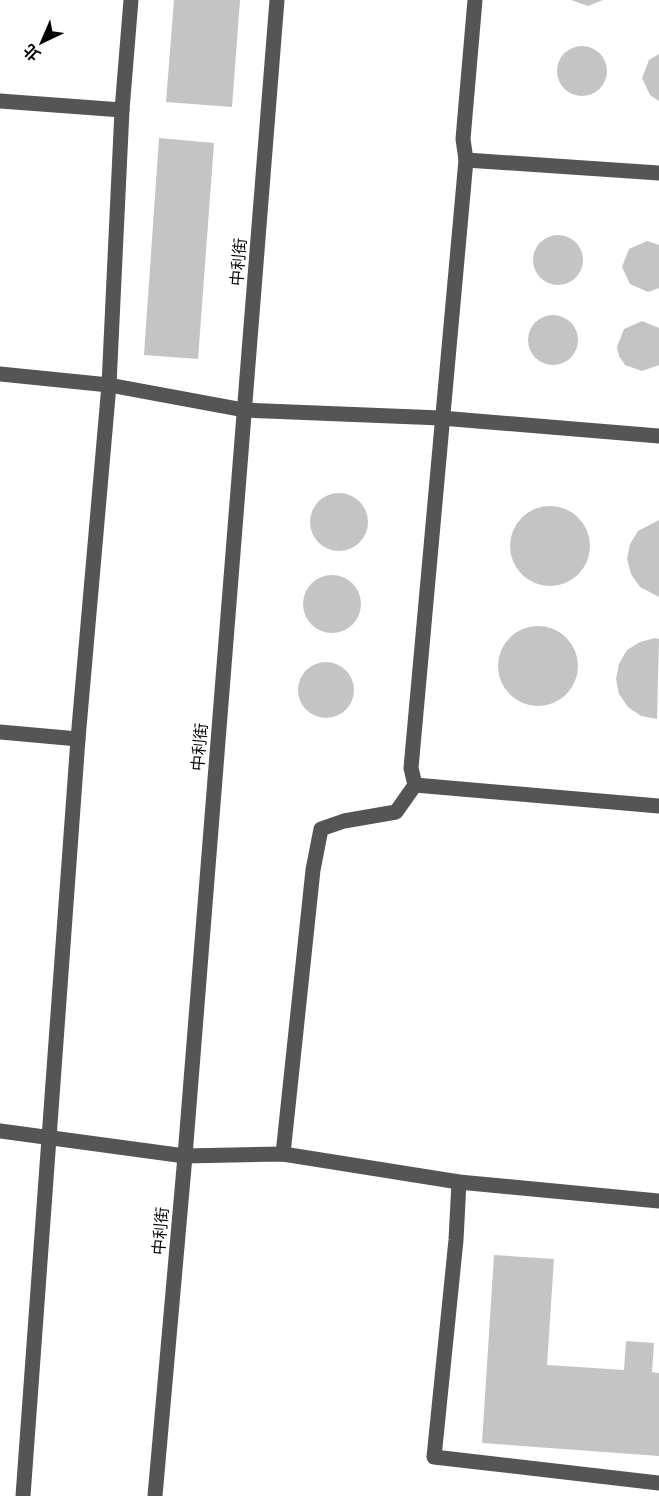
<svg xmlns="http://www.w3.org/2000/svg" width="659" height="1496" viewBox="0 0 659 1496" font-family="Lato,'Noto Sans TC',sans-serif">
  <rect width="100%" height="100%" fill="#fff"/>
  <g fill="#c4c4c4">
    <path d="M174 0H240L232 107 166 102Z"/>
    <path d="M571 0H603L588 6Z"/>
    <circle cx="582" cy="71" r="25"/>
    <path d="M659 54V101L650 95 642 78 649 60Z"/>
    <path d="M159 138 214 143 198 359 144 355Z"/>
    <circle cx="558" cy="260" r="25"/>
    <path d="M647 241 659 245V288L648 292 630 284 622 267 629 249Z"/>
    <circle cx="553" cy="340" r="25"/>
    <path d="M642 321 659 328V365L642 371 625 365 619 356 617 347 624 329Z"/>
    <circle cx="339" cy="522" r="29"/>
    <circle cx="550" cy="546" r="40"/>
    <path d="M659 520V597L640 587 631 574 627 559 630 544 638 531Z"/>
    <circle cx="332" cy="604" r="29"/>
    <circle cx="538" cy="666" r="40"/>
    <path d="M655 638 659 639 657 719 641 716 628 707 619 694 616 679 619 664 627 650 640 642Z"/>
    <circle cx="326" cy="690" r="28"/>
    <path d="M494 1255 554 1259 547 1365 624 1370 626 1341 654 1343 652 1372 659 1373V1456L482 1443Z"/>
  </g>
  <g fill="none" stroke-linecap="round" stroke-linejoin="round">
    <g stroke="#555" stroke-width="15">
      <path d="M0 101 122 110"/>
      <path d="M466 160 659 173"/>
      <path d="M0 374 109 385 244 410 441 418 659 436"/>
      <path d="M0 732 78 739"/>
      <path d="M415 785 659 806"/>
      <path d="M0 1131 185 1156 283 1154 459 1182 659 1201"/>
      <path d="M283 1154 313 870 321 829 344 821 396 812 415 785 411 768 466 160 463 139 475 0"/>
      <path d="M459 1182 456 1240 434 1457 659 1483"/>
      <path d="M23 1496 78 739 109 385 122 110 131 0"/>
      <path d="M155 1496 185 1156 277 0"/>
    </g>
  </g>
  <g text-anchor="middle" stroke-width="6" stroke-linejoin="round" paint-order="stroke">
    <g font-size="16" fill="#000" stroke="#fff">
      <text transform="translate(238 262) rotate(-85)" y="6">中利街</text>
      <text transform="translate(199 747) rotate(-85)" y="6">中利街</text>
      <text transform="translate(160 1231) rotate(-85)" y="6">中利街</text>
    </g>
  </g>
  <g transform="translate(42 42) rotate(224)" stroke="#ffffff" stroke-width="4.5" paint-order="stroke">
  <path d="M0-4.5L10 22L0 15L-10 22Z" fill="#000000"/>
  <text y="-9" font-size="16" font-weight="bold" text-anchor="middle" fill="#000000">北</text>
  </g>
</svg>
